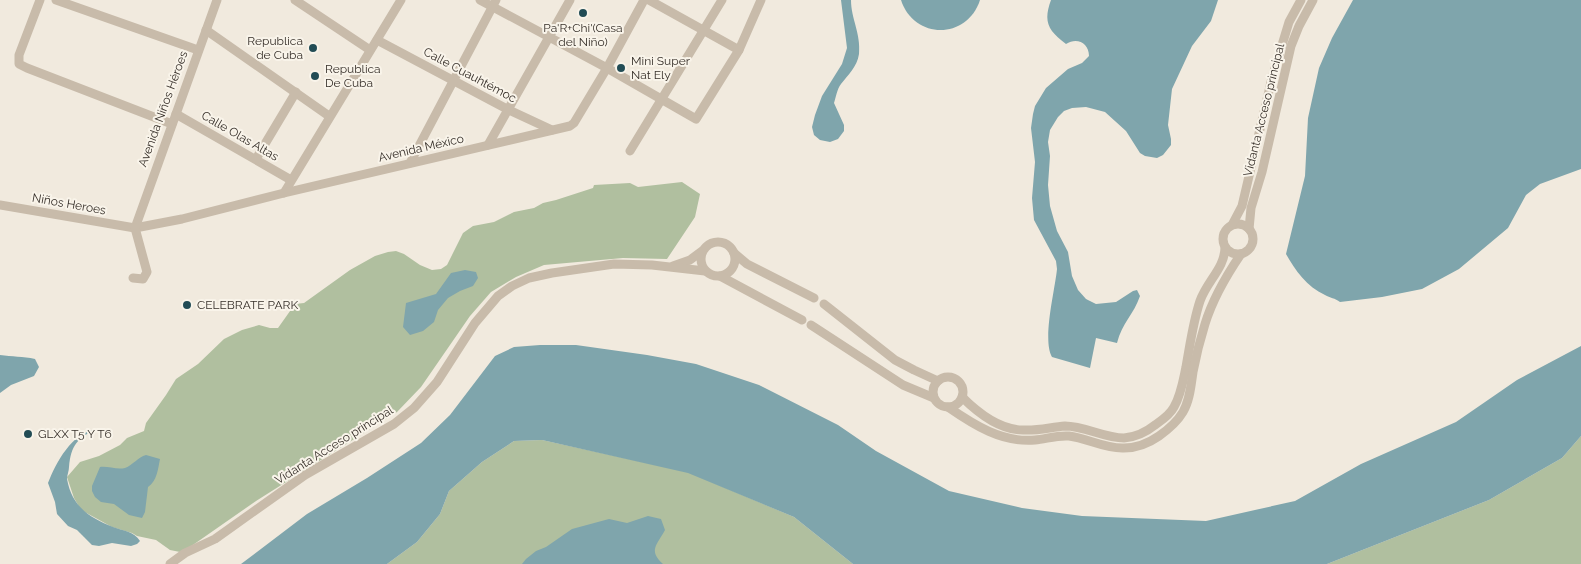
<svg xmlns="http://www.w3.org/2000/svg" width="1581" height="564" viewBox="0 0 1581 564" font-family="Raleway,sans-serif">
  <rect width="100%" height="100%" fill="#f1eade"/>
  <g fill="#b0bf9f">
    <path d="M682 182 700 194 695 217 667 259 623 258 544 265 516 277 491 292 470 316 421 387 397 412 256 501 190 547 180 552 170 550 156 540 137 536 132 533 112 527 81 510 74 498 67 477 80 462 99 456 120 445 127 438 144 431 146 423 166 395 176 379 198 364 224 339 242 330 259 325 270 328H278L295 304 304 303 350 270 375 256 388 252 396 251 404 254 420 265 432 270 441 269 447 265 463 233 473 226 494 222 514 212 534 208 543 203 556 200 593 188 594 185 630 183 638 187Z"/>
    <path d="M1581 436V564H1327L1489 500 1562 458Z"/>
    <path d="M542 440 688 472 794 517 853 564H387L417 542 440 514 449 491 482 462 514 441Z"/>
  </g>
  <g fill="#7fa5ac">
    <path d="M841 0H851C851 19 861 33 859 54 857 67 848 75 841 84 837 89 836 97 834 103L844 125V131L838 139 830 142 820 140 814 135 812 127 815 115 822 96 842 64 847 48Z"/>
    <path d="M901 0H980C967 40 914 40 901 0Z"/>
    <path d="M1051 0H1218L1211 21 1192 46 1172 89 1168 125 1171 139V145L1163 155 1157 158 1145 156 1140 153 1126 131 1105 112 1086 107 1072 108 1064 111 1058 117 1050 130 1048 142 1050 156 1048 185 1050 206 1057 231 1068 252 1072 276 1078 290 1086 299 1096 304 1116 302 1133 291 1137 290 1140 296C1134 314 1122 323 1117 343L1096 338 1090 368 1052 357C1042 340 1055 290 1057 269L1056 261 1034 220 1032 198 1035 162 1031 128 1033 114 1035 106 1046 88 1068 69 1082 63 1089 56C1089 43 1077 37 1066 44 1048 30 1043 22 1051 0Z"/>
    <path d="M1353 0H1581V169L1540 184 1526 195 1508 228 1459 269 1422 289 1382 297 1340 302C1335 298 1330 298 1325 295 1307 287 1295 270 1286 254L1305 176 1308 118 1319 68 1332 38Z"/>
    <path d="M465 270 476 272 478 278 473 286 460 291 448 298 438 310 434 322 423 331 410 335 403 327 406 303 436 294 451 273Z"/>
    <path d="M540 345H576L647 355 696 364 759 385 838 425 876 451 949 491 1022 508 1082 516 1206 521 1295 501 1361 464 1456 422 1517 380 1581 346V436L1562 458 1489 500 1327 564H853L794 517 688 473 542 440 514 441 482 462 449 491 440 514 417 542 387 564H241L307 514 367 478 421 443 450 415 495 356 514 347Z"/>
    <path d="M0 355C12 357 23 356 35 359L39 367 34 376 11 385 0 393Z"/>
    <path d="M96 429C77 439 71 445 69 467 69 471 67 475 67 479 72 506 88 517 113 527 123 531 134 531 140 541L137 544 131 546 112 543 99 546 92 545 77 530 68 526 57 514 55 502 48 483C56 462 72 433 96 429Z"/>
    <path d="M146 455 160 459C158 469 157 481 148 487L145 512 142 518 129 515 114 504 101 502 95 497 92 491V486L100 467C108 466 117 470 125 468 133 465 138 457 146 455Z"/>
    <path d="M648 516 661 519 665 530C657 545 648 550 663 564H522L526 559 536 551 546 547 572 529 609 519 627 523Z"/>
  </g>
  <g fill="none" stroke-linecap="round" stroke-linejoin="round">
    <g stroke="#c8bbaa" stroke-width="9">
      <path d="M40 0 19 55V64L27 68 172 124"/>
      <path d="M56 0 198 50"/>
      <path d="M295 0 370 50"/>
      <path d="M480 0 607 68 696 119 739 50 761 0"/>
      <path d="M649 0 739 50"/>
      <path d="M206 30 329 116"/>
      <path d="M377 40 507 109 552 130"/>
      <path d="M176 114 291 180"/>
      <path d="M488 145 570 0"/>
      <path d="M630 151 722 0"/>
      <path d="M256 159 296 92"/>
      <path d="M410 163 496 0"/>
      <path d="M284 193 401 0"/>
      <path d="M0 205 135 228 182 219 284 193 570 126 574 123 607 68 644 0"/>
      <circle cx="1238" cy="239" r="15"/>
      <path d="M1232 225 1242 206 1272 78 1289 22 1301 0"/>
      <path d="M135 228 217 0"/>
      <path d="M1249 229 1251 208 1262 172 1291 46 1299 26 1313 0"/>
      <circle cx="718" cy="259" r="17"/>
      <path d="M734 253 747 264 814 298"/>
      <path d="M673 266 690 260 702 251"/>
      <path d="M720 276 802 320"/>
      <path d="M133 278 143 279 147 272 135 228"/>
      <path d="M824 304 895 360 914 370 938 381"/>
      <path d="M811 325 903 385 934 398"/>
      <circle cx="948" cy="392" r="15"/>
      <path d="M962 397C978 413 999 430 1023 430 1038 431 1051 427 1065 426 1085 426 1104 438 1124 438 1136 437 1145 433 1155 425 1162 420 1170 415 1174 407 1181 395 1183 381 1186 367 1190 345 1193 322 1200 301 1207 281 1225 268 1225 247"/>
      <path d="M948 407C974 425 1002 443 1035 440 1046 439 1057 435 1069 436 1087 438 1105 449 1124 448 1136 448 1149 443 1159 436 1169 429 1177 422 1183 412 1190 400 1191 385 1193 372 1196 356 1200 340 1205 324 1213 298 1226 276 1241 254"/>
      <path d="M170 564 185 553 215 539 305 475 394 424 414 408 437 382 475 323 498 296 512 286 529 278 552 273 614 264 652 265 705 271"/>
    </g>
  </g>
  <g fill="#224c55" stroke="#f9f4ea" stroke-width="2">
    <circle cx="583" cy="13" r="5"/>
    <circle cx="313" cy="48" r="5"/>
    <circle cx="621" cy="68" r="5"/>
    <circle cx="315" cy="76" r="5"/>
    <circle cx="187" cy="305" r="5"/>
    <circle cx="28" cy="434" r="5"/>
  </g>
  <g text-anchor="middle" stroke-width="4" stroke-linejoin="round" paint-order="stroke">
    <g font-size="12" fill="#362f29" stroke="#f9f4ea" text-anchor="start">
      <text x="583" y="32" text-anchor="middle">Pa'R+Chi'(Casa<tspan x="583" dy="14">del Niño)</tspan></text>
      <text x="303" y="45" text-anchor="end">Republica<tspan x="303" dy="14">de Cuba</tspan></text>
      <text x="631" y="65">Mini Super<tspan x="631" dy="14">Nat Ely</tspan></text>
      <text x="325" y="73">Republica<tspan x="325" dy="14">De Cuba</tspan></text>
      <text x="197" y="309">CELEBRATE PARK</text>
      <text x="38" y="438">GLXX T5 Y T6</text>
    </g>
    <g font-size="12" fill="#362f29" stroke="#f9f4ea">
      <text transform="translate(470 75) rotate(28)" y="4">Calle Cuauhtémoc</text>
      <text transform="translate(163 109) rotate(-70)" y="4">Avenida Niños Héroes</text>
      <text transform="translate(1264 110) rotate(-76)" y="4">Vidanta Acceso principal</text>
      <text transform="translate(240 136) rotate(30)" y="4">Calle Olas Altas</text>
      <text transform="translate(421 148) rotate(-13)" y="4">Avenida México</text>
      <text transform="translate(69 204) rotate(10)" y="4">Niños Heroes</text>
      <text transform="translate(334 445) rotate(-32)" y="4">Vidanta Acceso principal</text>
    </g>
  </g>
</svg>
